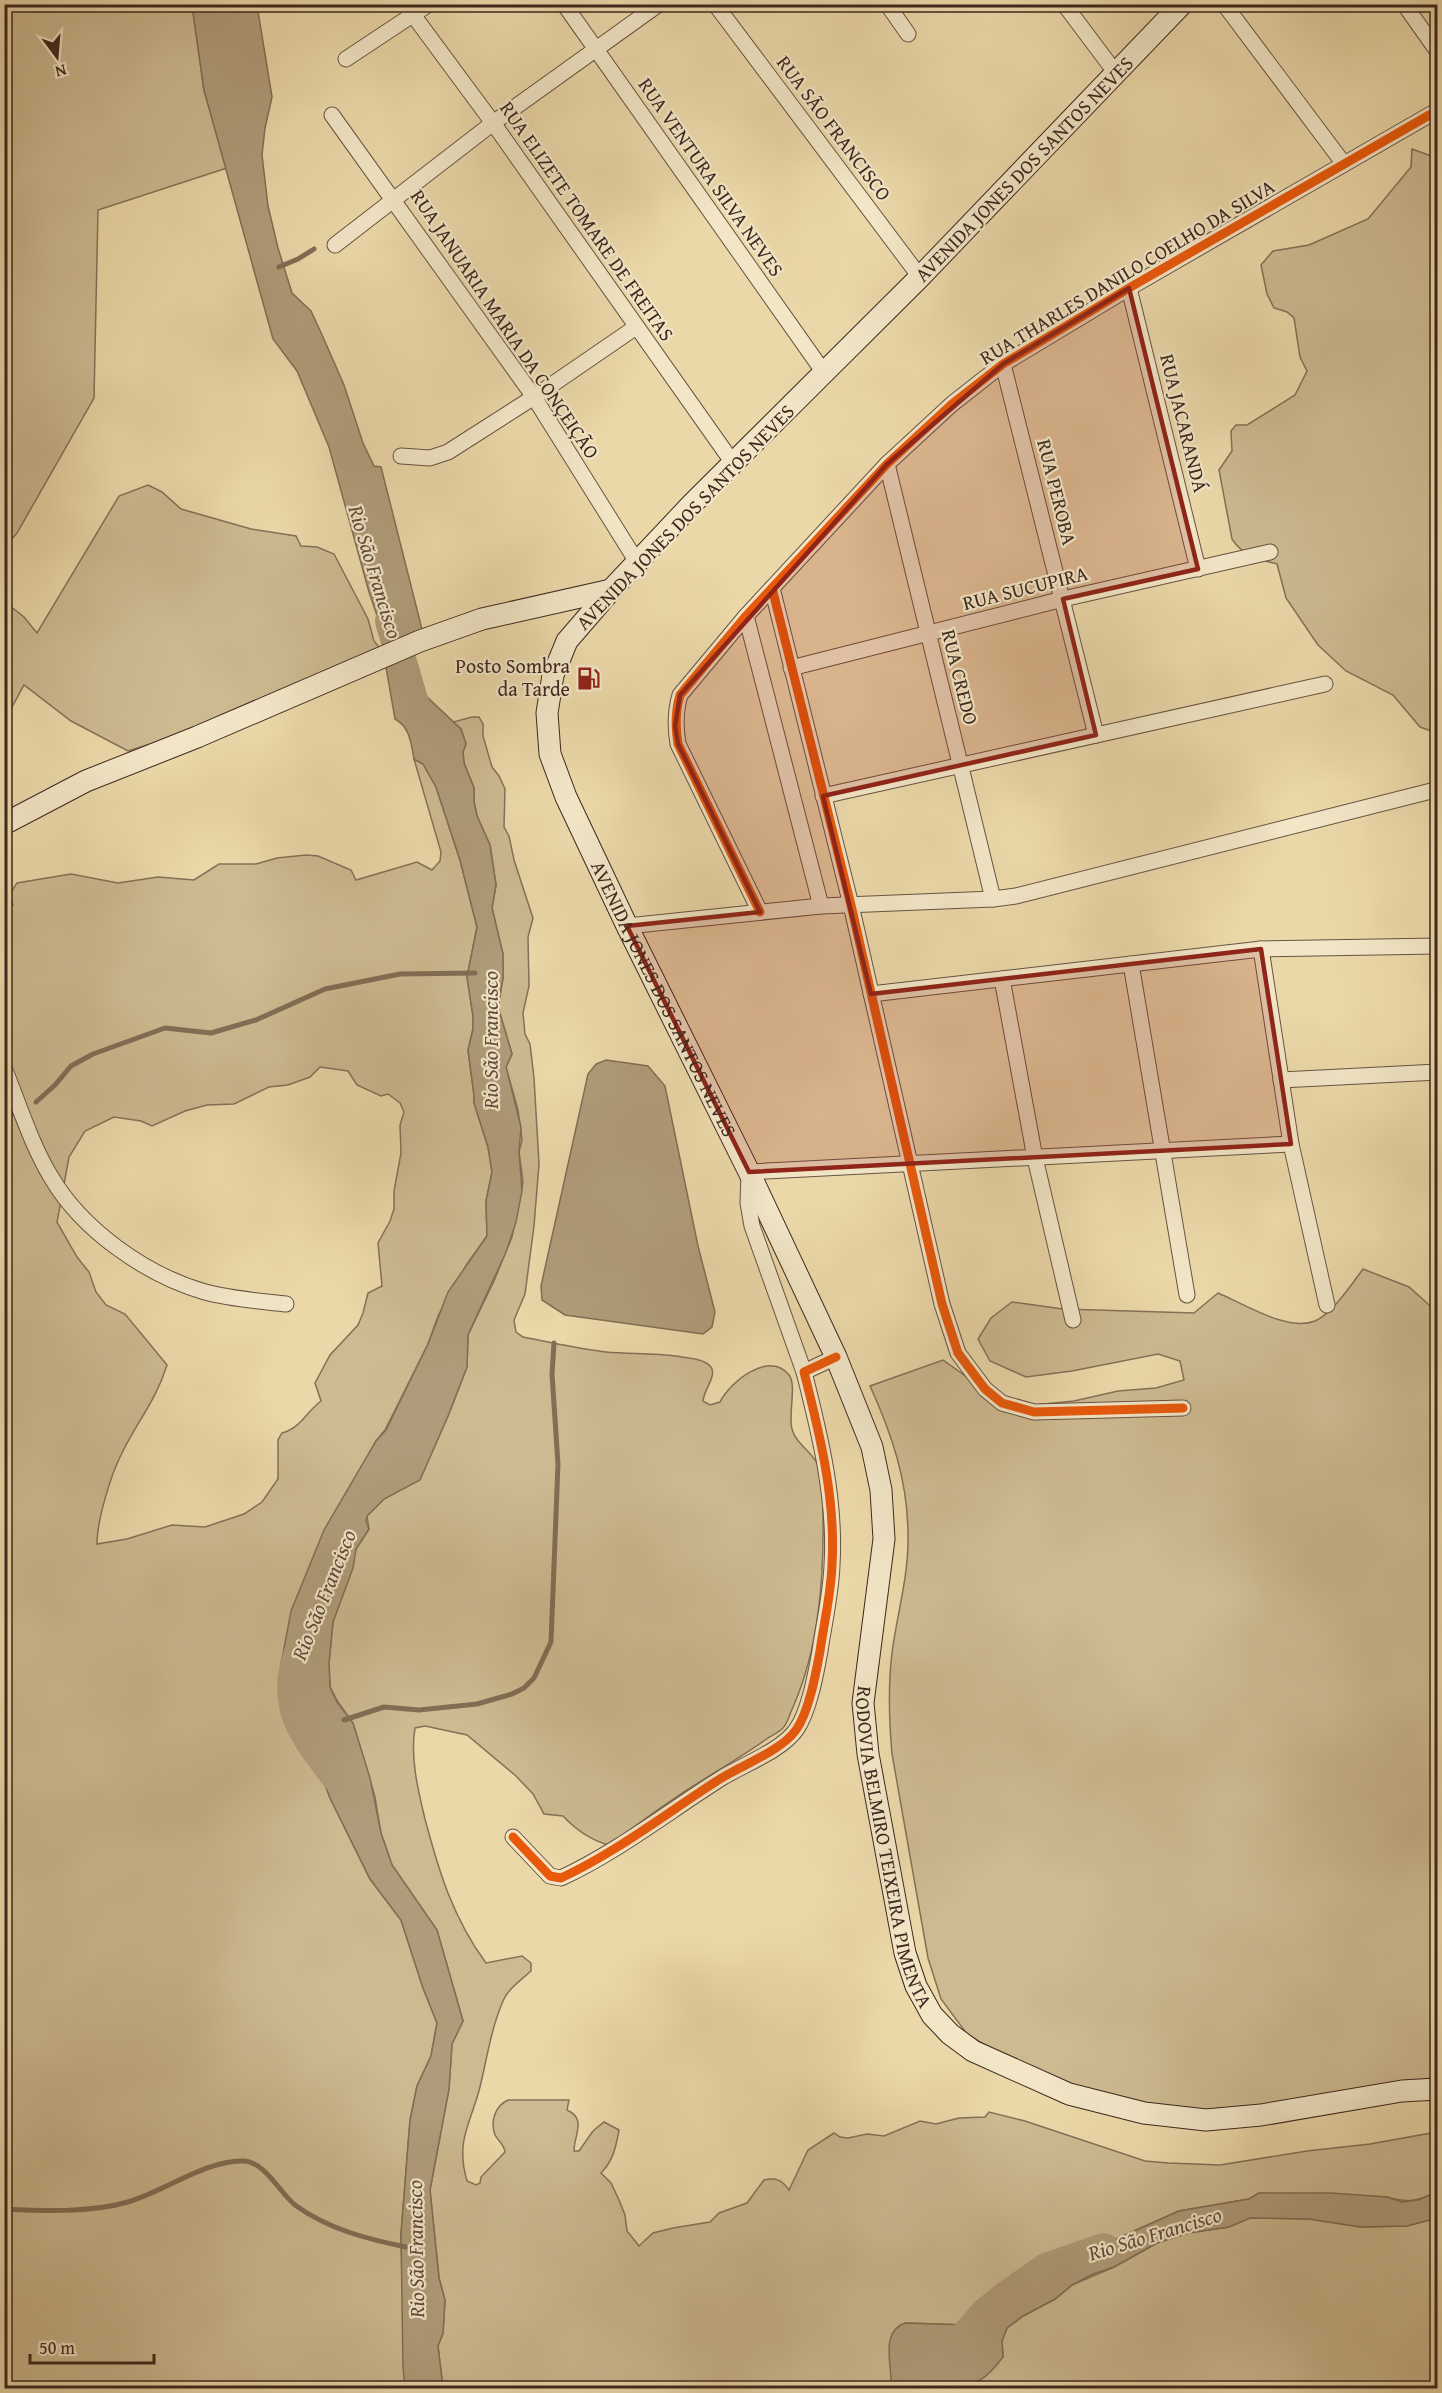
<svg xmlns="http://www.w3.org/2000/svg" width="1442" height="2393" viewBox="0 0 1442 2393" font-family="'Gentium Book Plus',serif">
  <rect width="100%" height="100%" fill="#ebd8a9"/>
  <filter id="stains"><feTurbulence type="fractalNoise" baseFrequency=".00333" numOctaves="4"/><feColorMatrix values="0 0 0 0 .2 0 0 0 0 .09 0 0 0 0 .02 0 0 0 .5 -.17"/></filter>
  <radialGradient id="worn" r=".72"><stop offset=".6" stop-color="#630" stop-opacity="0"/><stop offset="1" stop-color="#630" stop-opacity=".3"/></radialGradient>
  <g fill="#cdba91" stroke="#857058" stroke-width="1.5" fill-rule="evenodd">
    <path d="M5 5H192L204 90 227 168 98 210 94 398 17 533 5 547Z"/>
    <path d="M1412 149 1437 158V733L1420 727 1393 695 1346 671 1318 645 1286 598 1277 564C1259 560 1242 555 1232 539L1219 470 1232 451 1231 431 1236 425H1247L1295 395 1307 371 1300 357 1294 318 1287 312 1274 308 1267 294 1261 265 1273 251 1309 245 1368 219 1411 167Z"/>
    <path d="M148 485 162 492 181 509 251 529 296 536 301 546 317 547 334 554 368 619 374 641 385 655 202 728 128 751 71 721 24 685 5 720V602L24 617 37 633 119 496Z"/>
    <path d="M472 717H479L483 724V736L492 767 499 776 505 789 504 827 509 836 514 860 533 918 528 937 529 986 523 1013 525 1034 530 1044 534 1078 539 1164 534 1226 525 1294 514 1320 516 1332 523 1337C550 1342 578 1349 606 1352 629 1354 653 1353 676 1356 686 1358 704 1358 711 1367 717 1376 704 1389 703 1401L710 1405 720 1402C730 1382 769 1350 789 1375 797 1385 788 1414 792 1429 796 1445 815 1453 820 1469 824 1484 822 1500 823 1515 824 1579 819 1648 793 1707 790 1713 788 1723 783 1728 779 1732 773 1735 768 1738 747 1753 725 1766 703 1780 671 1799 640 1823 609 1845 592 1841 575 1829 563 1816L544 1814 533 1794 516 1776 467 1735 425 1726 415 1728C410 1758 418 1790 425 1819 439 1872 453 1918 486 1963L522 1956 531 1963V1971C521 1980 508 1989 503 2001 491 2029 487 2058 480 2087 471 2123 455 2140 467 2181L476 2185 480 2183 481 2177 505 2152C504 2144 499 2142 495 2135 490 2121 495 2106 508 2100H569L567 2110C587 2119 574 2135 574 2151H579L593 2131 604 2122 619 2130C616 2147 613 2161 601 2173L611 2183 619 2200 625 2215 627 2231 639 2246 653 2233 673 2228 710 2222 719 2213 747 2203 764 2180C776 2177 782 2180 789 2190L808 2150 834 2133 840 2137 848 2138 867 2134 884 2136 920 2121 936 2124 959 2118 985 2117 989 2112 1025 2121 1145 2161 1168 2163 1220 2165 1307 2151 1370 2144 1437 2132V2192C1420 2201 1406 2203 1387 2197L1259 2193 1249 2199 1179 2211 1094 2249 1072 2257 992 2316 967 2325 905 2323 891 2388H443L438 2346 443 2333 445 2300 439 2278 430 2190 449 2089 452 2044 463 2021 437 1930 392 1865 381 1833 375 1797 353 1723 338 1702 330 1687 329 1663 333 1622 356 1549 369 1529 367 1516 384 1499 420 1479 448 1416 467 1367 468 1335 494 1281 512 1237 523 1182 519 1152 522 1140 518 1110 506 1067 512 1054 498 1007 503 978V954L492 908 496 885 490 845 477 816 474 802V788L464 763 463 752 466 744 461 729 453 722Z"/>
    <path d="M414 759 423 764 436 787 460 860 477 927 467 977 473 1016V1029L468 1050 474 1095V1103L488 1147 492 1172 486 1201 487 1236 467 1264 438 1316 428 1344 385 1430 376 1441 356 1477 281 1664 330 1798 370 1879 401 1920 423 1988 437 2023 431 2056 417 2086 410 2120 401 2234 405 2388H5V906L13 905 9 895 17 883 71 874 118 883 158 877 194 880 219 864H256L277 858 306 855 318 856 351 870 356 880 417 862 432 870 440 861 441 852ZM320 1067 348 1071 357 1085 381 1096 388 1094 400 1103 404 1112 400 1125 401 1153 394 1191V1209L390 1221 378 1243 382 1286 368 1293 363 1313 358 1325 330 1355 315 1383 321 1401C306 1412 301 1428 282 1433L278 1440V1479L262 1502 244 1514 205 1527 172 1525 127 1539 97 1544C97 1521 110 1477 121 1455 136 1423 156 1401 167 1365L125 1314 106 1305 96 1292 89 1272 77 1257 57 1222 69 1157 85 1131 114 1117 141 1121 152 1126 185 1111 207 1105 234 1104 269 1087 288 1085 310 1077Z"/>
    <path d="M1363 1269 1409 1287 1437 1312 1438 1455 1436 1459 1438 1465 1437 2077 1232 2112 1111 2102 995 2051 967 2034 941 1999 928 1958 892 1754C889 1720 888 1686 892 1653 897 1614 909 1575 908 1535 908 1482 892 1434 870 1386L943 1360 974 1382 1006 1397 1033 1405 1074 1401 1118 1391 1156 1388 1184 1380 1180 1361 1158 1354 1072 1371 1026 1377 990 1361 978 1339 991 1318 1012 1302 1063 1309 1194 1313 1218 1293C1244 1304 1288 1332 1315 1321 1332 1314 1352 1284 1363 1269Z"/>
    <path d="M1250 2218 1309 2219 1361 2227 1407 2226 1437 2218V2388H955L1003 2357 1002 2341 1007 2328 1023 2316 1055 2299 1072 2285 1114 2267 1157 2243 1188 2233 1229 2227Z"/>
  </g>
  <g fill="#b09c7a" stroke="#826d55" stroke-width="1.5">
    <path d="M192 5H257L272 97 265 128 262 155 268 206 278 248 292 293 311 311 323 337 344 385 363 443 374 466 381 467 424 637 390 654 369 592 329 447 297 371 273 339 204 90Z"/>
    <path d="M393 665 461 729 466 744 463 752 464 763 474 788V802L477 816 490 845 496 885 492 908 503 954V978L498 1007 512 1054 506 1067 521 1127 519 1152 522 1191 516 1222 506 1252 468 1335 467 1367 448 1416 420 1480 384 1499 367 1516 366 1521 369 1529 356 1549 353 1568 333 1622 329 1663 330 1687 337 1702 353 1723 370 1778 381 1833 392 1865 437 1930 463 2021 452 2044 449 2089 430 2190 439 2278 445 2300 443 2333 438 2346 443 2388H405L403 2367 401 2234 410 2120 417 2086 431 2056 437 2023 423 1988 401 1920 370 1879 330 1798 281 1664 291 1611 324 1530 376 1441 386 1430 428 1344 448 1292 487 1236 486 1201 492 1172 488 1147 474 1103V1095L468 1050 473 1029V1016L467 977 477 927 460 860 436 787 423 764 414 759C411 743 410 727 395 719L386 667Z"/>
    <path d="M606 1060 648 1066 665 1086 698 1246 715 1312 712 1327 703 1334 565 1315 542 1300 541 1286 588 1074 596 1064Z"/>
    <path d="M1437 2192V2218L1407 2226 1361 2227 1309 2219 1250 2218 1229 2227 1188 2233 1157 2243 1114 2267 1093 2274 1072 2285 1055 2299 1023 2316 1007 2328 1002 2341 1003 2357C997 2365 989 2375 980 2380 957 2393 917 2389 891 2388 893 2367 879 2332 905 2323L967 2325 992 2316 1072 2257 1094 2249 1179 2211 1249 2199 1259 2193H1331L1387 2197 1402 2202 1418 2200Z"/>
  </g>
  <g fill="none" stroke-linecap="round" stroke-linejoin="round">
    <g stroke="#826d55" stroke-width="5">
      <path d="M279 267 298 259 314 249"/>
      <path d="M36 1102 55 1085 71 1066 93 1054 165 1028 211 1033 256 1020 325 989 400 974 475 973"/>
      <path d="M4 1117 14 1113"/>
      <path d="M344 1720 384 1707 419 1710 477 1704 512 1694 524 1688 534 1678 551 1642 558 1464 552 1374 554 1343"/>
      <path d="M4 2209C44 2211 89 2213 128 2202 163 2192 208 2159 244 2161 265 2162 280 2193 295 2205 328 2229 367 2239 406 2247"/>
    </g>
    <g stroke="#b09c7a" stroke-width="30">
      <path d="M390 621 416 710"/>
      <path d="M298 1655C280 1709 306 1737 336 1777"/>
      <path d="M928 2388 942 2355 962 2339 985 2313 1006 2296 1046 2268 1104 2248"/>
    </g>
    <defs>
      <g id="street">
        <path d="M405 4 493 123 733 463"/>
        <path d="M564 4 825 374"/>
        <path d="M715 4 920 277"/>
        <path d="M887 4 908 34"/>
        <path d="M1064 4 1115 72"/>
        <path d="M1224 4 1344 164"/>
        <path d="M1404 4 1438 52"/>
        <path d="M346 59 429 4"/>
        <path d="M332 115 534 397 637 562"/>
        <path d="M335 245 493 123 659 4"/>
        <path d="M1129 288 1198 569"/>
        <path d="M1003 364 1096 735"/>
        <path d="M401 456 430 458 448 452 534 397 636 327"/>
        <path d="M887 464 993 899"/>
        <path d="M772 588 851 905 942 1304 958 1353 985 1389 1002 1403 1034 1412 1183 1408"/>
        <path d="M746 616 821 906"/>
        <path d="M791 668 1063 599 1270 552"/>
        <path d="M823 796 1325 684"/>
        <path d="M760 912 678 744C675 726 675 712 680 695L746 616 887 464 952 404 1003 364 1129 288 1438 110"/>
        <path d="M627 926 821 906 993 899 1016 896 1435 790"/>
        <path d="M1261 949 1291 1144 1327 1305"/>
        <path d="M1131 964 1187 1295"/>
        <path d="M1002 979 1035 1158 1073 1320"/>
        <path d="M871 994 1261 949 1438 946"/>
        <path d="M4 1068C19 1104 31 1144 51 1177 82 1230 146 1275 205 1292 231 1299 259 1301 286 1304"/>
        <path d="M1281 1080 1438 1072"/>
        <path d="M804 1372 752 1226 748 1203 749 1172 1291 1144"/>
        <path d="M513 1837 550 1876 561 1878C617 1852 668 1812 720 1779 742 1765 781 1751 796 1730 809 1712 816 1673 820 1651 824 1623 831 1594 832 1565 836 1500 820 1435 804 1372L836 1357"/>
      </g>
      <g id="secondary">
        <path id="s1" d="M1182 4 920 277 691 505 611 590 567 641 553 675 547 713 550 754 566 797 627 926 749 1172 836 1357 872 1447 881 1490 884 1539 863 1703 868 1754 905 1953 916 1986 932 2015 950 2034 973 2051 1069 2094 1144 2113 1206 2120 1261 2115 1402 2091 1438 2089"/>
        <path d="M4 824 86 781 197 737 420 641 482 619 611 590"/>
      </g>
    </defs>
    <use href="#street" stroke="#685341" stroke-width="17"/>
    <use href="#secondary" stroke="#3d271e" stroke-width="23"/>
    <use href="#street" stroke="#f2e6c7" stroke-width="15"/>
    <use href="#secondary" stroke="#f2e6c7" stroke-width="21"/>
    <defs>
      <g id="cycleway">
        <path d="M772 588 851 905 942 1304 958 1353 985 1389 1002 1403 1034 1412 1183 1408"/>
        <path d="M760 912 678 744C675 726 675 712 680 695L746 616 887 464 952 404 1003 364 1129 288 1438 110"/>
        <path d="M513 1837 550 1876 561 1878C617 1852 668 1812 720 1779 742 1765 781 1751 796 1730 809 1712 816 1673 820 1651 824 1623 831 1594 832 1565 836 1500 820 1435 804 1372L836 1357"/>
      </g>
    </defs>
    <use href="#cycleway" stroke="#f2e6c7" stroke-width="13"/>
    <use href="#cycleway" stroke="#e8590c" stroke-width="9"/>
  </g>
  <path fill="#8f2418" fill-opacity="0.2" stroke="#8f2418" stroke-width="4.5" stroke-linejoin="round" d="M1129 288 1198 569 1063 599 1096 735 823 796 871 994 1261 949 1291 1144 749 1172 627 926 760 912 678 744 675 726 680 695 887 464 1003 364Z"/>
  <defs>
    <symbol id="fuel-bare" viewBox="-9 -9 18 18"><path d="M-5.5-6h7V0h2V4h1.3V-2.5L3-4.5l.8-.8L6-3V5H2.5V1h-1V6h-7ZM-4.2-4.7v3.2H.2V-4.7Z" fill="#8f2418" stroke="#f2e6c7" stroke-width="2.5" paint-order="stroke"/></symbol>
  </defs>
  <g fill-rule="evenodd">
    <use href="#fuel-bare" x="572" y="662" width="33" height="33"/>
  </g>
  <g text-anchor="middle" stroke-width="4.5" stroke-linejoin="round" paint-order="stroke">
    <g font-size="20" fill="#3d271e" stroke="#f2e6c7">
      <text transform="translate(834 128) rotate(53)" y="7">RUA SÃO FRANCISCO</text>
      <text transform="translate(1024 169) rotate(-46)" y="7">AVENIDA JONES DOS SANTOS NEVES</text>
      <text transform="translate(711 177) rotate(55)" y="7">RUA VENTURA SILVA NEVES</text>
      <text transform="translate(587 221) rotate(55)" y="7">RUA ELIZETE TOMARE DE FREITAS</text>
      <text transform="translate(1127 272) rotate(-31)" y="7">RUA THARLES DANILO COELHO DA SILVA</text>
      <text transform="translate(505 324) rotate(56)" y="7">RUA JANUARIA MARIA DA CONÇEIÇÃO</text>
      <text transform="translate(1184 423) rotate(76)" y="7">RUA JACARANDÁ</text>
      <text transform="translate(1057 492) rotate(76)" y="7">RUA PEROBA</text>
      <text transform="translate(685 517) rotate(-46)" y="7">AVENIDA JONES DOS SANTOS NEVES</text>
      <text transform="translate(1025 588) rotate(-14)" y="7">RUA SUCUPIRA</text>
      <text transform="translate(960 677) rotate(76)" y="7">RUA CREDO</text>
      <text dy="7" stroke="none"><textPath href="#s1" startOffset="1272">AVENIDA JONES DOS SANTOS NEVES</textPath></text>
      <text dy="7" stroke="none"><textPath href="#s1" startOffset="2172">RODOVIA BELMIRO TEIXEIRA PIMENTA</textPath></text>
    </g>
    <g font-size="20" fill="#3d271e" stroke="#f2e6c7" text-anchor="end">
      <text x="570" y="673">Posto Sombra<tspan x="570" dy="23">da Tarde</tspan></text>
    </g>
    <g font-size="21" font-style="italic" fill="#604a3a" stroke="#f2e6c7">
      <text transform="translate(375 572) rotate(73)" y="7">Rio São Francisco</text>
      <text transform="translate(491 1040) rotate(-90)" y="7">Rio São Francisco</text>
      <text transform="translate(324 1595) rotate(-68)" y="7">Rio São Francisco</text>
      <text transform="translate(1155 2234) rotate(-17)" y="7">Rio São Francisco</text>
      <text transform="translate(416 2249) rotate(-91)" y="7">Rio São Francisco</text>
    </g>
  </g>
  <rect width="1442" height="2393" fill="none" stroke="#ebd8a9" stroke-width="24"/>
  <rect x="6" y="6" width="1430" height="2381" fill="none" stroke="#3d271e" stroke-width="3"/>
  <rect x="12" y="12" width="1418" height="2369" fill="none" stroke="#3d271e" stroke-width="1.5"/>
  <g transform="translate(57 57) rotate(164)" stroke="#f2e6c7" stroke-width="4.5" paint-order="stroke">
  <path d="M0-4.5L10 22L0 15L-10 22Z" fill="#3d271e"/>
  <text y="-9" font-size="16" font-weight="bold" text-anchor="middle" fill="#3d271e">N</text>
  </g>
  <path d="M30 2354v9h124v-9" fill="none" stroke="#3d271e" stroke-width="3"/>
  <text x="39" y="2354" font-size="18" fill="#3d271e" stroke="#f2e6c7" stroke-width="4.5" paint-order="stroke">50 m</text>
  <rect width="100%" height="100%" filter="url(#stains)"/>
  <rect width="100%" height="100%" fill="url(#worn)"/>
</svg>
